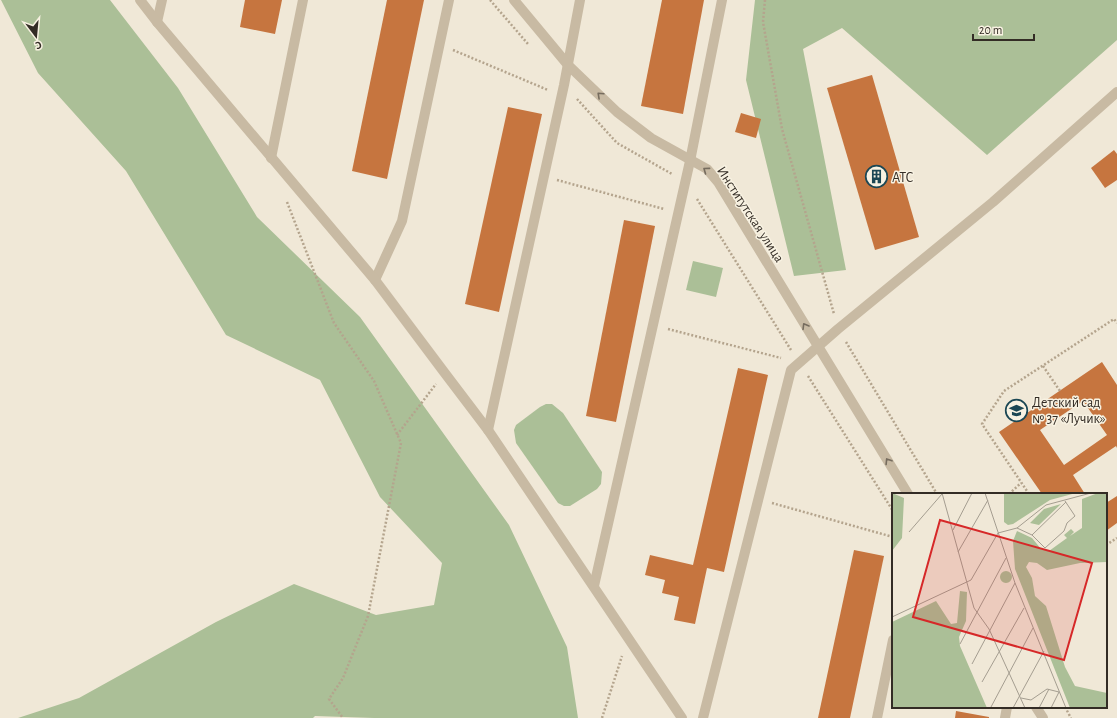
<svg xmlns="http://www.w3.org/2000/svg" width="1117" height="718" viewBox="0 0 1117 718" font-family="'Alegreya Sans',sans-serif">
  <rect width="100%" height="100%" fill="#f0e8d7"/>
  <g fill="#abbf97">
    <path d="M1 0H110L178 88 257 217 360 317 509 525 567 647 578 718H374L315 716 313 718H18L79 698 216 622 294 584 376 615 434 605 442 563 380 497 320 380 226 335 126 171 38 73Z"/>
    <path d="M755 0H1117V40L987 155 842 28 803 49 846 270 794 276 746 80Z"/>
    <path d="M693 261 723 268 716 297 686 290Z"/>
    <path d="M546 404H552L563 413 602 472 601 484 597 489 570 506H564L558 503 516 443 514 430 516 425 540 407Z"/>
  </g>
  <g fill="#c6753f" fill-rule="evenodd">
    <path d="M245 0H282L275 34 240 27Z"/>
    <path d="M387 0H424L387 179 352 171Z"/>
    <path d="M662 0H704L683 114 641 106Z"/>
    <path d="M872 75 919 237 875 250 827 88Z"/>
    <path d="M508 107 542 114 499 312 465 304Z"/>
    <path d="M741 113 761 119 756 138 735 132Z"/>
    <path d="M1114 150 1117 154V180L1105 188 1091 168Z"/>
    <path d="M624 220 655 226 616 422 586 416Z"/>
    <path d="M1102 362 1117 385V448L1116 446 1073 475 1085 494H1042L999 432ZM1083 401 1107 435 1064 465 1040 430Z"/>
    <path d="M738 368 768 375 724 572 707 568 695 624 674 620 679 597 662 593 665 580 645 575 650 555 693 565Z"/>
    <path d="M1117 496V523L1106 531V503Z"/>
    <path d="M854 550 884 556 850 718H818Z"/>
    <path d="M956 711 989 717V718H955Z"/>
  </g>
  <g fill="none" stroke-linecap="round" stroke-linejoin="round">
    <g stroke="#b4a48d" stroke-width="2.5" stroke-dasharray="2 2" stroke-linecap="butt">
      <path d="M490 0 528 44"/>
      <path d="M765 0 763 22 782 129 834 314"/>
      <path d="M453 50 548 90"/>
      <path d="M577 99 617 143 672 174"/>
      <path d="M557 180 664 209"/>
      <path d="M697 199 791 350"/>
      <path d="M287 202 334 323 374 381 401 443 368 616 343 678 329 699 343 718"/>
      <path d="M668 329 781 358"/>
      <path d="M846 342 937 494"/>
      <path d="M1043 366 1060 391"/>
      <path d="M808 376 893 511"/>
      <path d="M397 435 436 384"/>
      <path d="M1009 494 1021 483"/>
      <path d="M1029 494 982 424 1004 391 1114 319 1117 323"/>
      <path d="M772 503 893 537"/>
      <path d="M1106 545 1117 538"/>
      <path d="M1065 707 1071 718"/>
      <path d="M602 718 622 656"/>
    </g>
    <g stroke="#c8baa3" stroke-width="10">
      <path d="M157 22 162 0"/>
      <path d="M271 158 303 0"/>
      <path d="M375 280 402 221 449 0"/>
      <path d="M488 430 564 85 580 0"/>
      <path d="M594 586 690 161 722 0"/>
      <path d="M703 718 791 370 838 329 993 202 1117 92"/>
      <path d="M877 718 893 640"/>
      <path d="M1005 718 1007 707"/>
    </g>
    <g stroke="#c8baa3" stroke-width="10">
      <path d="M140 0 157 22 375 280 444 372 488 430 682 718"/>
      <path d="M514 0 568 65 617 112 651 138 707 169 718 182 908 494"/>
      <path d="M1036 707 1043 718"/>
    </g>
  </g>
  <defs><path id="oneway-chevron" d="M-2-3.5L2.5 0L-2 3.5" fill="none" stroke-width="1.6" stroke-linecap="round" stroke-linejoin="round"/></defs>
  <g stroke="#766c5e">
    <use href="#oneway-chevron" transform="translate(600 95) rotate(-137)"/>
    <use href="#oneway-chevron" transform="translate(706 170) rotate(-144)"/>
    <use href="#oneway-chevron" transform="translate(805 326) rotate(-121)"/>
    <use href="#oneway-chevron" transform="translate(888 461) rotate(-122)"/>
  </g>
  <defs>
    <symbol id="building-ring" viewBox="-11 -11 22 22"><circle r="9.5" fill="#f8f2e2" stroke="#1b4754" stroke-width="1.5"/><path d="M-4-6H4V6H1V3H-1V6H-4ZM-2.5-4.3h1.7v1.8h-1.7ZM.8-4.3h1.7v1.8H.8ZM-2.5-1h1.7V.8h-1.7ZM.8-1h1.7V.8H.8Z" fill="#1b4754"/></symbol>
    <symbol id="school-ring" viewBox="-11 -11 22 22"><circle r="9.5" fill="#f8f2e2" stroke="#1b4754" stroke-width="1.5"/><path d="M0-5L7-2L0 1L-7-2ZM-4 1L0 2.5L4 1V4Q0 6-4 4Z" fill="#1b4754"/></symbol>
  </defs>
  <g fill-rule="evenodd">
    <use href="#building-ring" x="864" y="164" width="25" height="25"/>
    <use href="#school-ring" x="1004" y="398" width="25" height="25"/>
  </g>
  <g text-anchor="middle" stroke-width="3" stroke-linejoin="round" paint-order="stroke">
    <g font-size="14" fill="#332c25" stroke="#f8f2e2" text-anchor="start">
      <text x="892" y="182">АТС</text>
      <text x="1032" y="407">Детский сад<tspan x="1032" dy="16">№ 37 «Лучик»</tspan></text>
    </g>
    <g font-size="14" fill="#332c25" stroke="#f8f2e2">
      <text transform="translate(751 214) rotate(57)" y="5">Институтская улица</text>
    </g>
  </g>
  <g transform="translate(892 493)">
    <rect width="215" height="215" fill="#f0e8d7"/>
    <path d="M0 0 12 5 10 45 0 58ZM112 0H184L158 7 121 31 116 32 112 29ZM206 0H215V69L188 70 155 77 145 70 137 69 134 74 140 85 143 103 154 113 173 174 183 193 215 200V215H178L123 76 121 48 125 38 140 45 149 56 157 58 175 45 172 42 179 36 182 39 178 43 190 35V6ZM169 11 147 32 138 30 152 16ZM108 84a6 6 0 1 1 12 0a6 6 0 1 1-12 0ZM68 98 75 99 74 128 67 144 68 153 95 215H0V129L44 108 59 131 65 130Z" fill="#abbf97"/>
    <path fill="none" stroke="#a49d90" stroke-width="1" d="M50 0 82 115 97 136 133 215M93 0 123 90 174 215M125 35 140 42 153 55 172 38 175 30 183 23 173 8M61 37 80 0M17 39 50 1M140 42 174 9M66 59 96 7M0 124 79 87 106 40 125 35 154 12 199 0M68 151 114 65M80 171 123 90M90 189 132 115M129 205 139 207 155 196 167 199M99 214 141 135M121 215 152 158M147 215 157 196M159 215 167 199"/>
    <path fill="#d62828" fill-opacity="0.15" stroke="#d62828" stroke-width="2" d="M48 27 200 70 172 167 21 124Z"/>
    <rect width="215" height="215" fill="none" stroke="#332c25" stroke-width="2"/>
  </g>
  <g transform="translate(36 36) rotate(164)" stroke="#f8f2e2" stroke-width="3" paint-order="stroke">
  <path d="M0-3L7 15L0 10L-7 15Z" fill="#332c25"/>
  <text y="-6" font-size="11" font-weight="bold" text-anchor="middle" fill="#332c25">С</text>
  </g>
  <path d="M973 34v6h61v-6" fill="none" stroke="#332c25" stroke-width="2"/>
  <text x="979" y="34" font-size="12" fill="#332c25" stroke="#f8f2e2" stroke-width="3" paint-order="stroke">20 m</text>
</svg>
